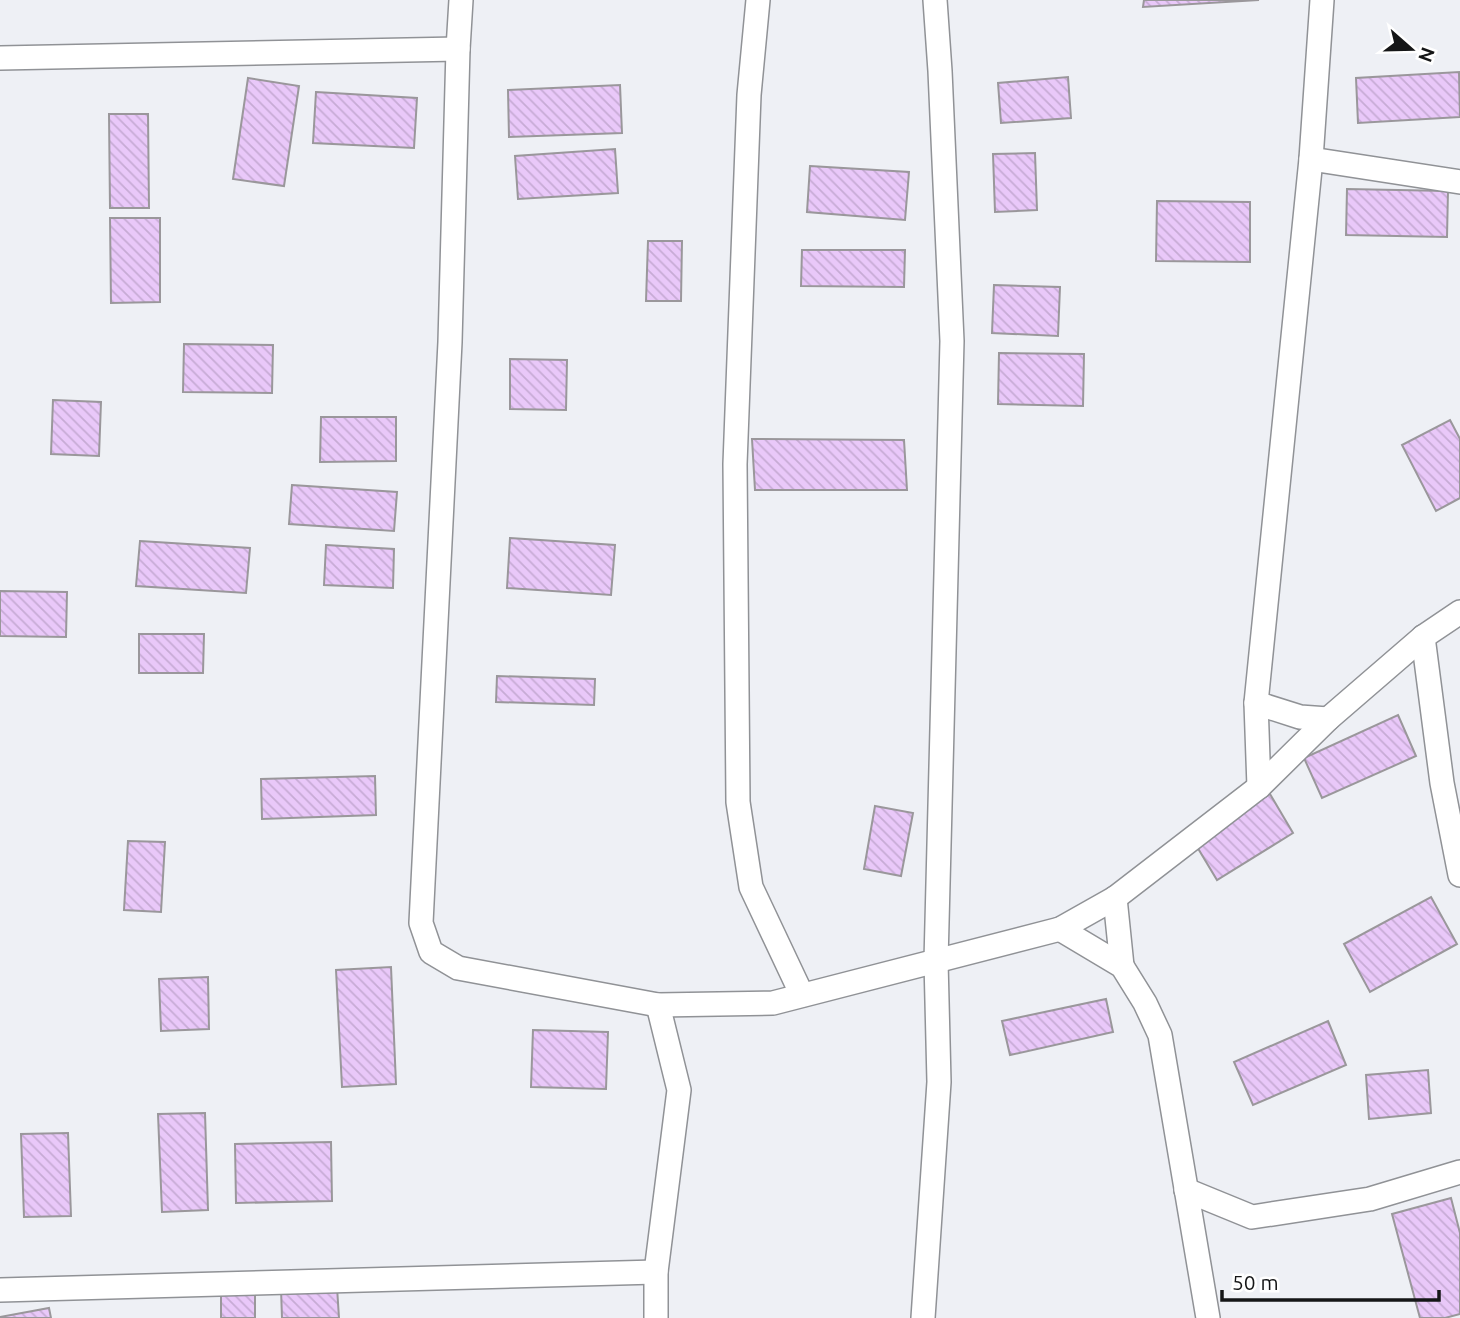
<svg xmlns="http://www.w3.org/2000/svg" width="1460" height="1318" viewBox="0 0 1460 1318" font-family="Ubuntu,sans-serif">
  <defs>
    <pattern id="building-back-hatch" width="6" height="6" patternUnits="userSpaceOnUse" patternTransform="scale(1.75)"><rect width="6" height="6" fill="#e9c8f9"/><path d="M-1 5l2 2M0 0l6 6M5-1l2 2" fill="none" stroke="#c7abd5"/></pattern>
  </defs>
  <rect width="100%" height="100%" fill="#eef0f5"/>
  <g fill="url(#building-back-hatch)" stroke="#9a979b" stroke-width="2">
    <path d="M1144 0H1259L1143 7Z"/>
    <path d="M1459 72 1460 117 1358 123 1356 78Z"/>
    <path d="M1068 77 1071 118 1001 123 998 83Z"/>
    <path d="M248 78 299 86 284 186 233 179Z"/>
    <path d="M620 85 622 133 509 137 508 90Z"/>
    <path d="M316 92 417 98 414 148 313 143Z"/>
    <path d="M109 114H148L149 208H110Z"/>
    <path d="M615 149 618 193 518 199 515 156Z"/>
    <path d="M1035 153 1037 210 995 212 993 154Z"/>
    <path d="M810 166 909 172 905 220 807 212Z"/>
    <path d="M1347 189 1448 191 1447 237 1346 235Z"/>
    <path d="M1157 201 1250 202V262L1156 261Z"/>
    <path d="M110 218H160V302L111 303Z"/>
    <path d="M648 241H682L681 301H646Z"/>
    <path d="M802 250H905L904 287 801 286Z"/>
    <path d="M994 285 1060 287 1058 336 992 333Z"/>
    <path d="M184 344 273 345 272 393 183 392Z"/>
    <path d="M999 353 1084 354 1083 406 998 404Z"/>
    <path d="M510 359 567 360 566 410 510 409Z"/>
    <path d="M53 400 101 402 99 456 51 454Z"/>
    <path d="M321 417H396V461L320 462Z"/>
    <path d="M1450 420 1460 439V498L1436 511 1402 445Z"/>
    <path d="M752 439 904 440 907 490H755Z"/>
    <path d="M292 485 397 492 394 531 289 524Z"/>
    <path d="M510 538 615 545 611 595 507 588Z"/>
    <path d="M140 541 250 548 246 593 136 586Z"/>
    <path d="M326 545 394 549 393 588 324 585Z"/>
    <path d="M0 591 67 592 66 637 0 636Z"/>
    <path d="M139 634H204L203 673H139Z"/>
    <path d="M497 676 595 679 594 705 496 702Z"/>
    <path d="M1398 715 1416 756 1322 798 1304 758Z"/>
    <path d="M375 776 376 815 262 819 261 779Z"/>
    <path d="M1270 794 1293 833 1217 880 1193 840Z"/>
    <path d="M875 806 913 813 901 876 864 869Z"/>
    <path d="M128 841 165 842 161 912 124 910Z"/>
    <path d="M1431 897 1457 944 1370 992 1344 944Z"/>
    <path d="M391 967 396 1084 342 1087 336 970Z"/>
    <path d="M208 977 209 1029 161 1031 159 979Z"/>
    <path d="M1106 999 1113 1032 1010 1055 1002 1021Z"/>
    <path d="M1328 1021 1346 1065 1253 1105 1234 1062Z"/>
    <path d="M533 1030 608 1032 606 1089 531 1087Z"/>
    <path d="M1428 1070 1431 1113 1369 1119 1366 1075Z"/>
    <path d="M205 1113 208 1210 162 1212 158 1114Z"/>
    <path d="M68 1133 71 1216 24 1217 21 1134Z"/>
    <path d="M331 1142 332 1201 236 1203 235 1144Z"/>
    <path d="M1451 1198 1460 1233V1314L1445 1318H1420L1392 1214Z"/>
    <path d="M337 1287 339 1318H282L281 1289Z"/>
    <rect x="221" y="1288" width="34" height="30"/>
    <path d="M49 1308 51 1318H0V1317Z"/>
  </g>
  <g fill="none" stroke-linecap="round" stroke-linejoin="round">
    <defs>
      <g id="street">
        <path d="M461 0 458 49 450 342 421 923 431 952 458 968 658 1005 773 1003 1060 929 1115 898 1259 787 1328 719 1423 637 1460 612"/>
        <path d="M758 0 749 95 735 464 738 802 751 887 802 995"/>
        <path d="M0 58 458 49"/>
        <path d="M1311 159 1460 182"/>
        <path d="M1423 637 1442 783 1460 875"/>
        <path d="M1256 703 1300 717 1328 719"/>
        <path d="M1259 787 1256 703 1311 159 1322 0"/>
        <path d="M1115 898 1122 966"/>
        <path d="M1060 929 1122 966 1145 1003 1160 1035 1208 1318"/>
        <path d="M1186 1190 1252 1217 1370 1199 1460 1172"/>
        <path d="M0 1290 656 1272"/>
        <path d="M656 1318V1272L679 1090 658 1005"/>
        <path d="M923 1318 939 1082 936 961 952 341 940 71 935 0"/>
      </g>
    </defs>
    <use href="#street" stroke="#909296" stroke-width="26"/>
    <use href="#street" stroke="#fff" stroke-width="23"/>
  </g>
  <g transform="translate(1411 49) rotate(110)" stroke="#ffffff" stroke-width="5" paint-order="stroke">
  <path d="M0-5L12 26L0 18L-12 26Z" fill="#151617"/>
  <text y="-10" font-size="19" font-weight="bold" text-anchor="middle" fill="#151617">N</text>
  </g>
  <path d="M1222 1290v10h217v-10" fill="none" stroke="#151617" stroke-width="3.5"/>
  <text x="1232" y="1290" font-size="21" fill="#151617" stroke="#ffffff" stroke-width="5" paint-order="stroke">50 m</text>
</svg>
